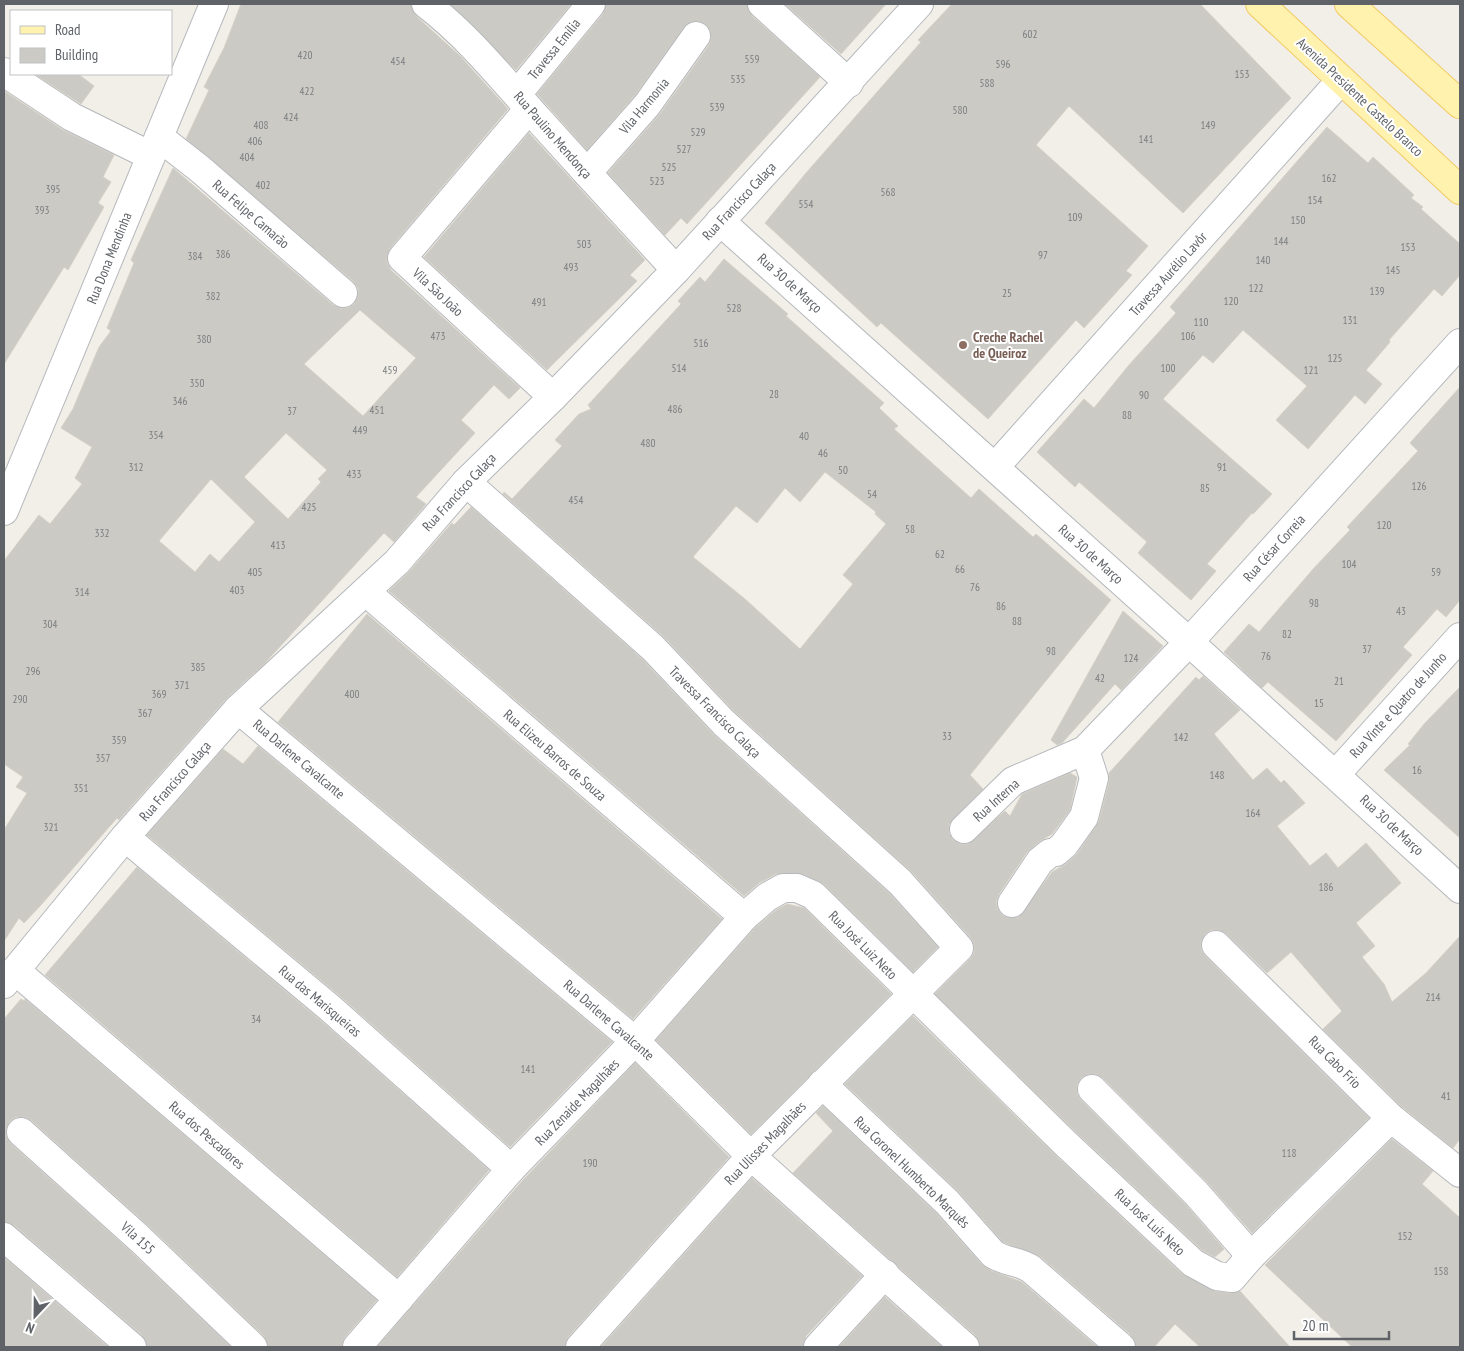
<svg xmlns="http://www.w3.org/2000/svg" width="1464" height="1351" viewBox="0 0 1464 1351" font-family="'PT Sans Narrow',sans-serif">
  <rect width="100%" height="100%" fill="#f1efe8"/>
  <g fill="#cccac5" stroke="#d6d1c6" fill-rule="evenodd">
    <path d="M241 4H411L416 16 460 56 508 109 390 248 387 255V263L391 270 520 388 509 399 494 385 461 420 475 433 416 497 426 504 394 542 384 533 264 664 226 699 119 820 117 818 41 905 24 923 19 918 4 941V830L27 793 16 787 23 777 4 764V561L39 515 50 524 82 484 75 478 92 447 61 428 73 409 99 347 111 331 107 328 134 263 131 260 173 168 333 305 340 308H348L354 304 358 296V288L353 281 186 139 209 90 204 87 224 48ZM360 310 416 358 363 416 304 364ZM286 433 327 470 318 479 321 482 288 519 244 477ZM211 479 255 522 219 562 210 554 195 572 159 541Z"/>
    <path d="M450 4H571L516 70Z"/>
    <path d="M606 4H747L752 16 820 77 687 224 681 218 665 235 608 173 660 114 709 45 711 38 710 30 705 24 698 21 690 22 684 27 635 95 587 150 537 94 603 14Z"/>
    <path d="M785 4H886L841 54Z"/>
    <path d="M952 4H1200L1291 98 1183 213 1069 106 1036 145 1148 246 1126 271 1132 275 1084 328 1076 320 988 419 881 323 877 327 765 223 806 173 921 42 918 40Z"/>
    <path d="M35 74H78L94 86 81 104Z"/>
    <path d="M4 91 63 130 114 155 103 177 111 182 98 203 104 207 68 270 64 267 4 364Z"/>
    <path d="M1327 127 1368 163 1373 157 1414 195 1411 198 1423 207 1421 209 1460 244V275L1442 296 1434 289 1389 340 1390 342 1366 370 1382 384 1365 404 1355 395 1308 449 1276 420 1307 386 1243 330 1213 363 1203 355 1163 399 1272 494 1253 514 1252 513 1207 564 1216 571 1191 600 1138 553 1147 542 1079 482 1075 487 1037 452 1084 399 1094 408 1129 365 1176 313 1170 307Z"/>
    <path d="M529 133 645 260 630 275 637 281 547 370 424 257Z"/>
    <path d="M724 259 788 314 786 316 884 403 879 408 898 426 894 429 971 498 979 489 1033 537 1036 534 1111 600 970 775 983 789 949 824V833L953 840 960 844H968L1005 811 1010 816 1022 794 1070 773 1077 777 1070 810 1052 834 1040 841 1027 852 999 894 996 902 998 910 1003 916 1011 918 1019 917 1052 872 1066 864 1077 854 1099 821 1109 782V773L1196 677 1199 680 1203 676 1240 710 1214 734 1253 780 1267 768 1281 783 1284 780 1305 803 1277 826 1310 866 1326 853 1338 868 1366 843 1401 883 1356 923 1375 946 1362 957 1384 984 1392 1002 1426 973 1460 936V1139L1453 1148 1401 1106 1323 1029 1342 1011 1291 952 1267 973 1227 934 1219 930H1211L1205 934 1201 942V950L1205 956 1369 1118 1252 1233 1207 1182 1103 1078 1096 1074H1088L1081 1078 1077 1085V1094L1081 1100 1185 1204 1224 1249 1215 1257 1202 1250 1076 1132 935 994 970 959 974 953V945L971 938 912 872 735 712 663 636 503 494 504 492 512 499 562 446 555 440 579 414 591 409 588 405 681 304 678 301 700 277 705 282ZM825 472 876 512 875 514 886 524 843 575 853 584 800 649 745 599 693 557 736 506 757 523 785 488 800 502Z"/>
    <path d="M1460 387V600L1446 617 1437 609 1403 647 1412 655 1336 741 1268 682 1262 688 1224 652 1249 624 1259 632 1314 568 1350 530 1347 527 1418 451 1410 443Z"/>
    <path d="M471 507 642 659 714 735 889 893 938 947 913 972 824 884 803 874H776L759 883 744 896 389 591 409 572 452 523 454 525Z"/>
    <path d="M1123 611 1163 646 1121 690 1115 684 1062 743 1057 745 1051 740Z"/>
    <path d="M367 614 722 919 633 1019 278 722Z"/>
    <path d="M1460 687V838L1384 770 1410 745 1408 744 1425 723Z"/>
    <path d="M258 746 612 1042 510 1147 340 996 147 835 223 749 243 764Z"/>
    <path d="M137 867 320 1020 489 1170 397 1277 45 975Z"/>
    <path d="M787 904 804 908 891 994 751 1134 656 1040 755 928 776 910Z"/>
    <path d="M21 999 24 1001 25 999 377 1300 345 1337 342 1347H268L264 1336 151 1228 31 1120 24 1117H16L10 1121 6 1128V1136L11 1144 129 1250 231 1347H147L142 1335 14 1225 4 1222V1019Z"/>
    <path d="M913 1016 1054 1154 1182 1274 1215 1291 1230 1293 1240 1291 1290 1347H1200L1175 1324 1154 1347H1136L1131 1335 1041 1257 1003 1242 958 1191 845 1084Z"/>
    <path d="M635 1063 729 1157 568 1337 565 1347H377L523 1180Z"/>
    <path d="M823 1106 936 1213 982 1265 992 1271 1022 1282 1097 1347H980L975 1335 793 1173 833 1131 816 1113Z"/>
    <path d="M1392 1139 1433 1171 1422 1184 1460 1218V1347H1352L1265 1265Z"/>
    <path d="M752 1178 862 1276 806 1336 803 1347H601Z"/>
    <path d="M4 1257 108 1347H4Z"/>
    <path d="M885 1297 942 1347H839Z"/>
  </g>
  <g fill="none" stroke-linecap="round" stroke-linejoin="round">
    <defs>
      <g id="minor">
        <path d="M426 4C469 37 503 80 540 121 585 171 631 221 676 270"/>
        <path d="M762 4 849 83"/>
        <path d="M4 72 72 117 151 156"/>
        <path d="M517 94 591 4"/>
        <path d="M529 109 402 258 553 397"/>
        <path d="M159 137 200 169 343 293"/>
        <path d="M587 173 647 105 696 36"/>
        <path d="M720 221 1189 642 1460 889"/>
        <path d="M995 467 1341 80"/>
        <path d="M466 482 653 648 724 723 900 882 959 948 751 1156 580 1347"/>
        <path d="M4 511 214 4"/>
        <path d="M366 592 744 917"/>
        <path d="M238 709 635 1041 751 1156 965 1347"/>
        <path d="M1336 774 1460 637"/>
        <path d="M964 829 1013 781 1085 750 1189 642 1460 343"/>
        <path d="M125 837 330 1008 511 1169"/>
        <path d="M1012 903 1040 861 1050 853 1056 852 1064 845 1084 817 1094 778 1085 750"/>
        <path d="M1216 945 1391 1118 1460 1173"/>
        <path d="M16 971 399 1299"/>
        <path d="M4 984 125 837 238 709 397 562 466 482 553 397 676 270 919 4"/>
        <path d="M822 1084 947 1202 993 1254C1005 1262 1019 1261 1031 1269L1121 1347"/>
        <path d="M1092 1089 1196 1193 1251 1256"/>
        <path d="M21 1132 140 1239 253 1347"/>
        <path d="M4 1237 132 1347"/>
        <path d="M357 1347 511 1169 635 1041 744 917 767 897 783 888H797L813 895 1065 1143 1193 1263 1217 1276 1232 1278 1251 1256 1391 1118"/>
        <path d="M818 1347 885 1274"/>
      </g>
      <g id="major">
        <path d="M1260 4 1460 190"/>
        <path d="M1349 4 1460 104"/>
      </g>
    </defs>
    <use href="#minor" stroke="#b5b8bc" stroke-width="30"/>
    <use href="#major" stroke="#f2c960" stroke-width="30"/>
    <use href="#minor" stroke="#fff" stroke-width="28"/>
    <use href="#major" stroke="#fff2af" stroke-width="28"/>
  </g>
  <circle fill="#8d6e63" stroke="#fff" stroke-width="2" cx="963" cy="345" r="5"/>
  <g text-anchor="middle" stroke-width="4" stroke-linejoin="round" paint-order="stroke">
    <g font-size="11" fill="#7a7d7f">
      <text x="1030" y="38">602</text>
      <text x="305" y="59">420</text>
      <text x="752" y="63">559</text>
      <text x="398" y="65">454</text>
      <text x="1003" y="68">596</text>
      <text x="1242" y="78">153</text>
      <text x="738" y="83">535</text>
      <text x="987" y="87">588</text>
      <text x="307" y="95">422</text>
      <text x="717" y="111">539</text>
      <text x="960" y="114">580</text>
      <text x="291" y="121">424</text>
      <text x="261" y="129">408</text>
      <text x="1208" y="129">149</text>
      <text x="698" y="136">529</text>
      <text x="1146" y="143">141</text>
      <text x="255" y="145">406</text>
      <text x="684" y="153">527</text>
      <text x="247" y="161">404</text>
      <text x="669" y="171">525</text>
      <text x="1329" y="182">162</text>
      <text x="657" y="185">523</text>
      <text x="263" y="189">402</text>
      <text x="53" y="193">395</text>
      <text x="888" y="196">568</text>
      <text x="1315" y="204">154</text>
      <text x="806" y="208">554</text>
      <text x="42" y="214">393</text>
      <text x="1075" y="221">109</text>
      <text x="1298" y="224">150</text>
      <text x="1281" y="245">144</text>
      <text x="584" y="248">503</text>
      <text x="1408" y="251">153</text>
      <text x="223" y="258">386</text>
      <text x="1043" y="259">97</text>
      <text x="195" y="260">384</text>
      <text x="1263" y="264">140</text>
      <text x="571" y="271">493</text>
      <text x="1393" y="274">145</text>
      <text x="1256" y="292">122</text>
      <text x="1377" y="295">139</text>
      <text x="1007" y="297">25</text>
      <text x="213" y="300">382</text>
      <text x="1231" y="305">120</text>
      <text x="539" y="306">491</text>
      <text x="734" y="312">528</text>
      <text x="1350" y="324">131</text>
      <text x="1201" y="326">110</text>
      <text x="438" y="340">473</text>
      <text x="1188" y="340">106</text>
      <text x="204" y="343">380</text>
      <text x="701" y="347">516</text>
      <text x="1335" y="362">125</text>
      <text x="679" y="372">514</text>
      <text x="1168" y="372">100</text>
      <text x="390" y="374">459</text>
      <text x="1311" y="374">121</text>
      <text x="197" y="387">350</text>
      <text x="774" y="398">28</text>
      <text x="1144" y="399">90</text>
      <text x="180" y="405">346</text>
      <text x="675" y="413">486</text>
      <text x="377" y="414">451</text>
      <text x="292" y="415">37</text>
      <text x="1127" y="419">88</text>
      <text x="360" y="434">449</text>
      <text x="156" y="439">354</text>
      <text x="804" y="440">40</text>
      <text x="648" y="447">480</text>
      <text x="823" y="457">46</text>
      <text x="136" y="471">312</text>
      <text x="1222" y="471">91</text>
      <text x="843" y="474">50</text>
      <text x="354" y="478">433</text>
      <text x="1419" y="490">126</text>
      <text x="1205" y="492">85</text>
      <text x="872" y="498">54</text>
      <text x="576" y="504">454</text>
      <text x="309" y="511">425</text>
      <text x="1384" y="529">120</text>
      <text x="910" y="533">58</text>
      <text x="102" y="537">332</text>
      <text x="278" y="549">413</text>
      <text x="940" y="558">62</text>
      <text x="1349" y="568">104</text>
      <text x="960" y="573">66</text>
      <text x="255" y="576">405</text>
      <text x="1436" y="576">59</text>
      <text x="975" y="591">76</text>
      <text x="237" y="594">403</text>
      <text x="82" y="596">314</text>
      <text x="1314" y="607">98</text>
      <text x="1001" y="610">86</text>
      <text x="1401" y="615">43</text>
      <text x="1017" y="625">88</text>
      <text x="50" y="628">304</text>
      <text x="1287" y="638">82</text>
      <text x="1367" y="653">37</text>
      <text x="1051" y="655">98</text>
      <text x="1266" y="660">76</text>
      <text x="1131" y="662">124</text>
      <text x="198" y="671">385</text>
      <text x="33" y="675">296</text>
      <text x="1100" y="682">42</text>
      <text x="1339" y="685">21</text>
      <text x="182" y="689">371</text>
      <text x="159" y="698">369</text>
      <text x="352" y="698">400</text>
      <text x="20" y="703">290</text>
      <text x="1319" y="707">15</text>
      <text x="145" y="717">367</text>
      <text x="947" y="740">33</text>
      <text x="1181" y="741">142</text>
      <text x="119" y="744">359</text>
      <text x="103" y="762">357</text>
      <text x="1417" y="774">16</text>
      <text x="1217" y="779">148</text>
      <text x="81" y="792">351</text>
      <text x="1253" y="817">164</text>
      <text x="51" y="831">321</text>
      <text x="1326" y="891">186</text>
      <text x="1433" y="1001">214</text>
      <text x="256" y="1023">34</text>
      <text x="528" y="1073">141</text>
      <text x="1446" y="1100">41</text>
      <text x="1289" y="1157">118</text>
      <text x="590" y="1167">190</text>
      <text x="1405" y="1240">152</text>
      <text x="1441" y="1275">158</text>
    </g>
    <g font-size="14" fill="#5f6368" stroke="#fff">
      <text transform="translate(554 49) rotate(-51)" y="5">Travessa Emília</text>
      <text transform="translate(1360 97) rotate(43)" y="5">Avenida Presidente Castelo Branco</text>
      <text transform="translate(644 106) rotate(-50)" y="5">Vila Harmonia</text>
      <text transform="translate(553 135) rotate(49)" y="5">Rua Paulino Mendonça</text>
      <text transform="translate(739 201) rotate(-47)" y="5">Rua Francisco Calaça</text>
      <text transform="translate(251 214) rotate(41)" y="5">Rua Felipe Camarão</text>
      <text transform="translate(109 258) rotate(-68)" y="5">Rua Dona Mendinha</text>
      <text transform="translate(1168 274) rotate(-48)" y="5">Travessa Aurélio Lavôr</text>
      <text transform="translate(790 283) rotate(42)" y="5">Rua 30 de Março</text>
      <text transform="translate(438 292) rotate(43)" y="5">Vila São João</text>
      <text transform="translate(459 492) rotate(-47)" y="5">Rua Francisco Calaça</text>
      <text transform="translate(1274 548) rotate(-48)" y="5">Rua César Correia</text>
      <text transform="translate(1091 554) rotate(42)" y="5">Rua 30 de Março</text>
      <text transform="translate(1398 705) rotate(-48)" y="5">Rua Vinte e Quatro de Junho</text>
      <text transform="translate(715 712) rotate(45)" y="5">Travessa Francisco Calaça</text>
      <text transform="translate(555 755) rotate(41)" y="5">Rua Elizeu Barros de Souza</text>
      <text transform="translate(299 759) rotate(40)" y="5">Rua Darlene Cavalcante</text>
      <text transform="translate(175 781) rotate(-49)" y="5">Rua Francisco Calaça</text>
      <text transform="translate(996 800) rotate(-42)" y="5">Rua Interna</text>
      <text transform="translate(1392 825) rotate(43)" y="5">Rua 30 de Março</text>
      <text transform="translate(863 945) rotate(45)" y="5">Rua José Luiz Neto</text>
      <text transform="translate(320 1001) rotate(40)" y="5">Rua das Marisqueiras</text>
      <text transform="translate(609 1020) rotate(41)" y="5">Rua Darlene Cavalcante</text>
      <text transform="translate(1335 1062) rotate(45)" y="5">Rua Cabo Frio</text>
      <text transform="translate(577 1102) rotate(-46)" y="5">Rua Zenaide Magalhães</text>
      <text transform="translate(207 1135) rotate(41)" y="5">Rua dos Pescadores</text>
      <text transform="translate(765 1143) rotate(-46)" y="5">Rua Ulisses Magalhães</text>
      <text transform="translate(912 1172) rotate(44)" y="5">Rua Coronel Humberto Marquês</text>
      <text transform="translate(1150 1222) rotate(43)" y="5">Rua José Luís Neto</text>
      <text transform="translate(138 1238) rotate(43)" y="5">Vila 155</text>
    </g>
    <g font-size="14" font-weight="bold" fill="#785e54" stroke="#fff" text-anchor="start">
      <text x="973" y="342">Creche Rachel<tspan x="973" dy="16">de Queiroz</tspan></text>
    </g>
  </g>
  <rect width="1464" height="1351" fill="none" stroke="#5f6368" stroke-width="10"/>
  <rect x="10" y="10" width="162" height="65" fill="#ffffff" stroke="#bfc1c3"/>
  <rect x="20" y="26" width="25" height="8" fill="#fff2af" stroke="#bfc1c3"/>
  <text x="55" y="35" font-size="15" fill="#5f6368">Road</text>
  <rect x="20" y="48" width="25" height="15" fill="#cccac5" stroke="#bfc1c3"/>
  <text x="55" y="60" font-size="15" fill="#5f6368">Building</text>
  <g transform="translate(35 1316) rotate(202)" stroke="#ffffff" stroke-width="4" paint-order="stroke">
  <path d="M0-4L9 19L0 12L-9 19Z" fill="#5f6368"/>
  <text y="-8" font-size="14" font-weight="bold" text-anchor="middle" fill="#5f6368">N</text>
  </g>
  <path d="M1294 1331v8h95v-8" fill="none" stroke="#5f6368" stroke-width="2.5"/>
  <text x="1302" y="1331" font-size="15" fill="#5f6368" stroke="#ffffff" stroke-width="4" paint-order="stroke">20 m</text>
</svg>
